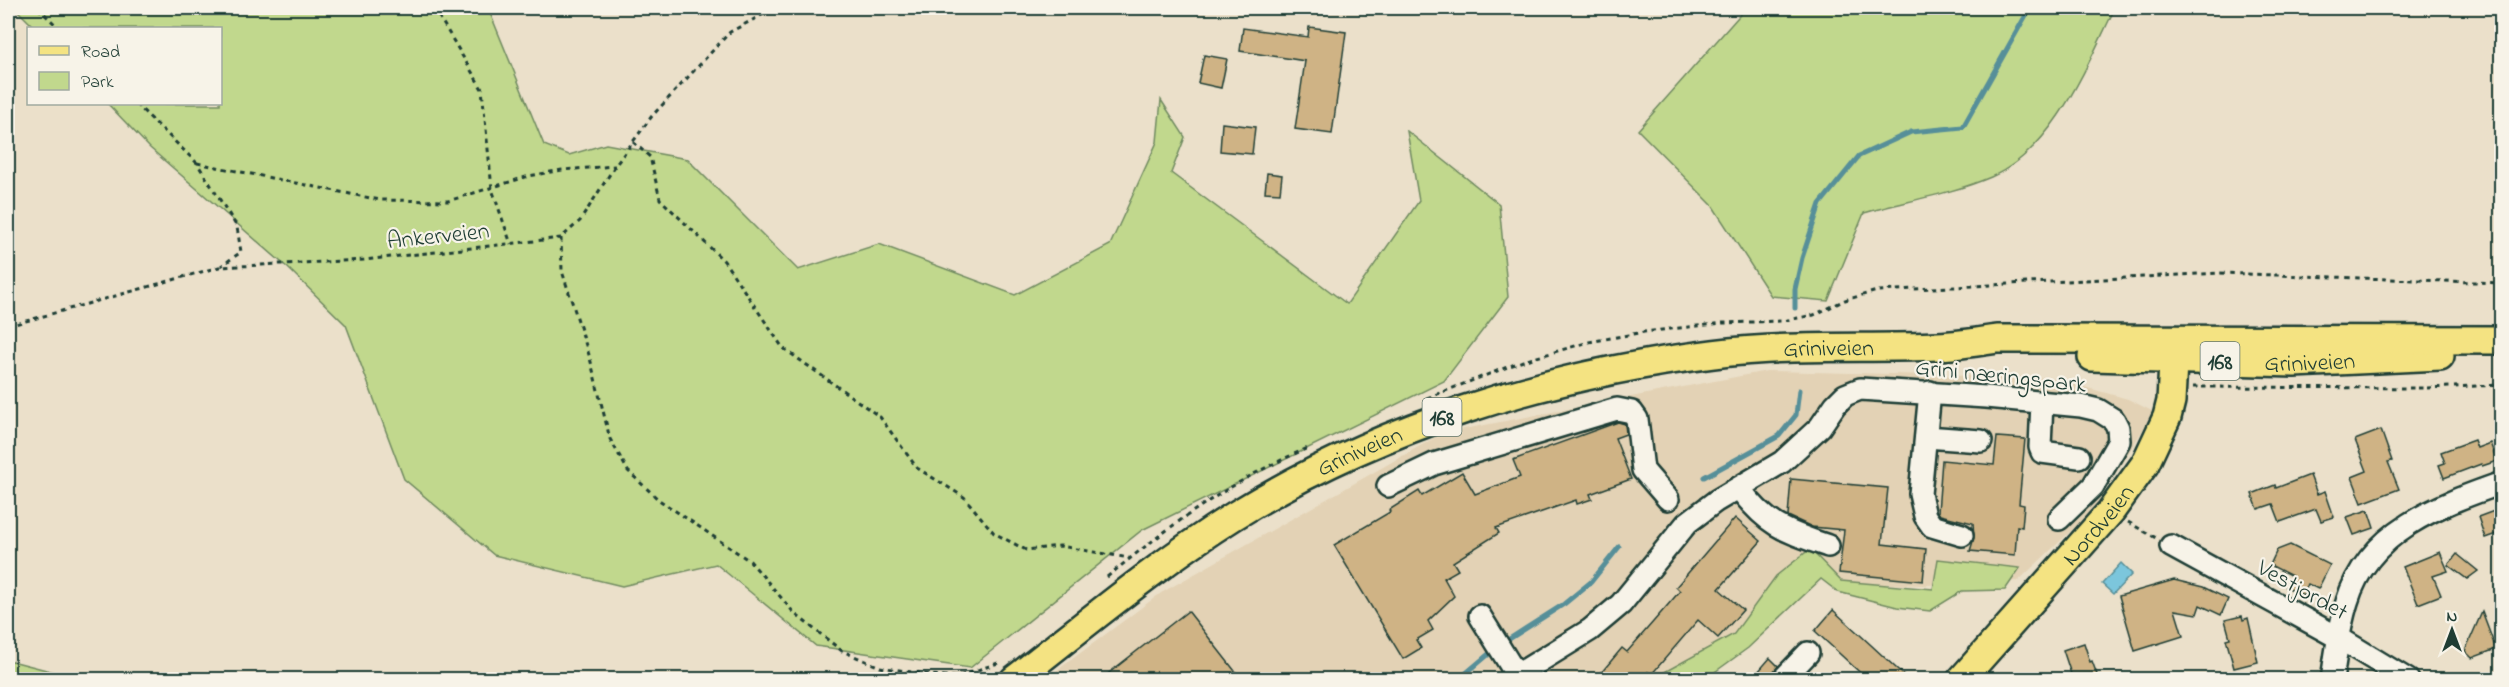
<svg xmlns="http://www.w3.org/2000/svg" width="2509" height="687" viewBox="0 0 2509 687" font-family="'Indie Flower',sans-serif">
  <rect width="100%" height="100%" fill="#ebe0ca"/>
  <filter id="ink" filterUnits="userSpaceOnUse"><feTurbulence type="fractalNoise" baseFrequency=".0167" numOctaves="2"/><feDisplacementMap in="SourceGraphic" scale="12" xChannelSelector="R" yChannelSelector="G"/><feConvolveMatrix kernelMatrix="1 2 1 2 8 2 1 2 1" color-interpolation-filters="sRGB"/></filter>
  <g filter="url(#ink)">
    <path fill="#e3d2b5" d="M1767 371 2051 378 2128 399 2154 412 2092 511 2018 581 1926 585 1835 583 1808 575 1704 679 1044 680 1161 593 1443 433Z"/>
    <g fill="#c1d88d" stroke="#708a60" stroke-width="1.5">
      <path d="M15 8H488L544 145 569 155 606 144 687 159 798 270 879 244 1015 295 1110 245 1157 142 1161 100 1185 137 1171 173 1347 304 1419 201 1407 131 1499 204 1508 297 1444 381 1142 530 970 668 816 646 716 564 622 586 494 555 404 479 346 325 288 268 150 148 108 104H220V28H35Z"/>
      <path d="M1746 8H2115C2087 65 2054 150 1991 177 1951 194 1906 201 1864 213L1828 301 1771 296 1712 205 1638 130Z"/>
      <path d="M1810 549 1841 581 1933 589 1938 559 2020 568 2005 590 1962 591 1930 611 1897 607 1838 592 1821 579 1748 648 1705 679 1650 680 1734 634 1776 576Z"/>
      <path d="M8 660 81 679H8Z"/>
    </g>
    <path fill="#7cc6dc" stroke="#578f99" stroke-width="1.5" d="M2121 563 2132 574 2113 594 2102 584Z"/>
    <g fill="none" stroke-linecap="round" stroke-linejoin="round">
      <g stroke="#578f99" stroke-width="5">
        <path d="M1795 308V289L1802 258 1820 204 1859 156 1911 132 1963 127 2030 8"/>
        <path d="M1704 477 1779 436 1796 415 1799 390"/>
        <path d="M1503 643 1564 604 1591 582 1619 547"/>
        <path d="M1458 680 1496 648"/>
      </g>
    </g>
    <g fill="#cfb385" stroke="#1f3d34" stroke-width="1.5">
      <path d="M1309 27 1346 32 1332 134 1295 129 1305 61 1240 51 1243 28 1308 37Z"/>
      <path d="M1204 55 1227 59 1221 88 1198 83Z"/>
      <path d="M1222 123 1255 127 1252 154 1220 151Z"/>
      <path d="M1267 173 1282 175 1280 193 1265 192Z"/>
      <path d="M1618 422 1625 424 1626 434 1615 438 1631 479 1590 494 1592 499 1577 504 1576 500 1496 528 1499 533 1453 562 1458 570 1444 578 1454 596 1428 621 1433 630 1416 640 1421 648 1403 659 1334 545 1390 512 1389 510 1419 491 1422 496 1462 472 1475 494 1520 477 1513 460Z"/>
      <path d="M2381 430 2392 461 2388 462 2399 489 2362 503 2352 477 2367 471 2355 440Z"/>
      <path d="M1997 437 2025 439 2019 504 2024 505 2022 527 2017 526 2015 555 1970 551 1974 538 1973 523 1940 515 1938 512 1942 460 1994 465Z"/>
      <path d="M2474 440 2477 448 2490 443 2497 461 2482 466 2481 464 2444 478 2439 465 2445 463 2441 452Z"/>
      <path d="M2310 475 2317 494 2325 491 2334 517 2321 521 2316 509 2280 522 2273 504 2258 509 2252 494 2275 485 2276 488Z"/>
      <path d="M1791 479 1888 488 1882 544 1926 549 1923 581 1839 573 1844 530 1812 527 1788 516Z"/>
      <path d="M2502 508V532L2485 538 2478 517Z"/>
      <path d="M2368 510 2374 528 2354 535 2347 517Z"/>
      <path d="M1735 518 1761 541 1719 589 1743 610 1718 638 1698 620 1651 675 1648 672 1642 680H1595L1622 648 1627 652 1680 591 1676 587Z"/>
      <path d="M2290 545 2330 565 2318 589 2308 584 2303 595 2286 587 2292 576 2270 565 2277 550Z"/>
      <path d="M2440 552 2448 571 2433 576 2441 595 2418 604 2403 567Z"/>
      <path d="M2457 554 2478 571 2467 579 2448 565Z"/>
      <path d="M2174 580 2203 587 2228 599 2221 615 2200 605 2197 614 2175 610 2183 636 2135 651 2119 596Z"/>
      <path d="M1833 610 1909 680H1868L1815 631Z"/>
      <path d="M1188 611 1242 680H1100Z"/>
      <path d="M2482 612 2496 649 2472 658 2465 651Z"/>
      <path d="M2242 616 2243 620 2248 618 2258 662 2234 668 2226 639 2230 638 2225 620Z"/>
      <path d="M2084 643 2090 662 2092 661 2099 680H2073L2063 650Z"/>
      <path d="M1770 658 1778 666 1770 680H1751Z"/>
    </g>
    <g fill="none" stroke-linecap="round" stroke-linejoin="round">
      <defs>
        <g id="minor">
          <path d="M1930 392 1920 494 1925 516 1932 526 1962 535"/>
          <path d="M2042 402 2040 447 2042 452 2079 457"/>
          <path d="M1926 437 1981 441"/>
          <path d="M1388 486 1434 464 1617 409 1632 412 1637 419 1643 470 1668 499"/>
          <path d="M1739 488C1767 526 1785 531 1828 546"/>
          <path d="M2171 546 2339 638 2408 680"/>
          <path d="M1480 616 1516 674"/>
          <path d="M1509 680 1590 630 1621 604 1687 523 1716 501 1782 462 1820 427 1835 405 1845 395 1860 389 1986 397 2081 406 2098 410 2114 420 2118 428 2119 441 2093 486 2059 519"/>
          <path d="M1782 680 1808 653"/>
          <path d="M2332 680C2336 654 2339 627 2347 602 2368 531 2439 505 2502 483"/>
        </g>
        <g id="major">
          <path id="s1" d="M2092 357 2294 363 2440 356"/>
          <path id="s2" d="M1014 680C1086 624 1156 565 1234 516 1378 427 1545 375 1713 354 1788 344 1863 349 1938 346 1958 345 1977 342 1997 339L2502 340"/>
          <path id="s3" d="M1961 680 2111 511 2145 464 2167 417 2171 401 2174 344"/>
        </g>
      </defs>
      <use href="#minor" stroke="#1f3d34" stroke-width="26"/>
      <use href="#major" stroke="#1f3d34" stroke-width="32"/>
      <g stroke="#1f3d34" stroke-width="3" stroke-dasharray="4.5 4.5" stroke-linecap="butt">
        <path d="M38 8 59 28"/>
        <path d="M434 8 482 89 492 189 511 244"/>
        <path d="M136 104 197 163 237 227 241 252 221 266"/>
        <path d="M633 142 650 157 660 199 724 261 783 348 880 417 917 468 964 497 994 533 1026 550 1060 546 1129 558"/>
        <path d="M197 163 380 200 448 201 529 176 562 170 615 166"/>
        <path d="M561 238 562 271 590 358 610 439 628 471 659 500 750 561 795 614 842 651 880 667 931 675 957 677 998 663"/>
        <path d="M8 326 219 267 364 260 561 238 580 221 615 166 652 116 730 32 775 8"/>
        <path d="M2193 387 2426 388 2502 385"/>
        <path d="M1427 398 1523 361 1589 342 1644 332 1723 323 1782 321 1814 315 1845 300 1877 291 2219 273 2502 283"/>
        <path d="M2128 522 2156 538"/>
        <path d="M1107 577C1172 524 1230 481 1308 448"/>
      </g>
      <use href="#minor" stroke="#f7f3e8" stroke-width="21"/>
      <use href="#major" stroke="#f4e382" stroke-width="27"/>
    </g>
  </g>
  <g text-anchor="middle" stroke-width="4.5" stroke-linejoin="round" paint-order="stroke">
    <g fill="#f7f3e8" stroke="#60746a" stroke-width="1.5">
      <rect x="2200.5" y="342" width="39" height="38" rx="4.5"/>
      <rect x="1422.5" y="398" width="39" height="38" rx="4.5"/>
    </g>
    <g font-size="22" font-weight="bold" fill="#1f3d34">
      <text x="2220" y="369">168</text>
      <text x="1442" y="425">168</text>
    </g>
    <g font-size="24" fill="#1f3d34" stroke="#f7f3e8">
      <text transform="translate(438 235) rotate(-6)" y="8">Ankerveien</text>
      <text dy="8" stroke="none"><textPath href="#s2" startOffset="900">Griniveien</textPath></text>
      <text dy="8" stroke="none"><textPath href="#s1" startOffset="218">Griniveien</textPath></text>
      <text transform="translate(2001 375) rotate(6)" y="8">Grini næringspark</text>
      <text dy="8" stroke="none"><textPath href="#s2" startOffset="416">Griniveien</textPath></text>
      <text dy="8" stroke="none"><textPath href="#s3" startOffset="207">Nordveien</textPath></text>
      <text transform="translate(2303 589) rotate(29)" y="8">Vestjordet</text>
    </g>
  </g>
  <rect width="2509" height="687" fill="none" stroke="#f7f3e8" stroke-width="30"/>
  <rect x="15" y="15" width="2479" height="657" fill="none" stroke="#1f3d34" stroke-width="2" filter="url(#ink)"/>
  <rect x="27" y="27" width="195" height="78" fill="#f7f3e8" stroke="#a1aaa0" stroke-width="1.5"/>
  <rect x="39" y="46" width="30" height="9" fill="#f4e382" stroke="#a1aaa0" stroke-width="1.5"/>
  <text x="81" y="57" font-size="18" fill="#1f3d34">Road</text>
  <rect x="39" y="72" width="30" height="18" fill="#c1d88d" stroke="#a1aaa0" stroke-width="1.5"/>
  <text x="81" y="87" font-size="18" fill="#1f3d34">Park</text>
  <g transform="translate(2452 630)" stroke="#f7f3e8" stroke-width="4.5" paint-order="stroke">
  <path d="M0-4.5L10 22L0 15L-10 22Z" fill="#1f3d34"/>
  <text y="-9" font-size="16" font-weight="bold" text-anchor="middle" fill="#1f3d34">N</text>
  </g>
</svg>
